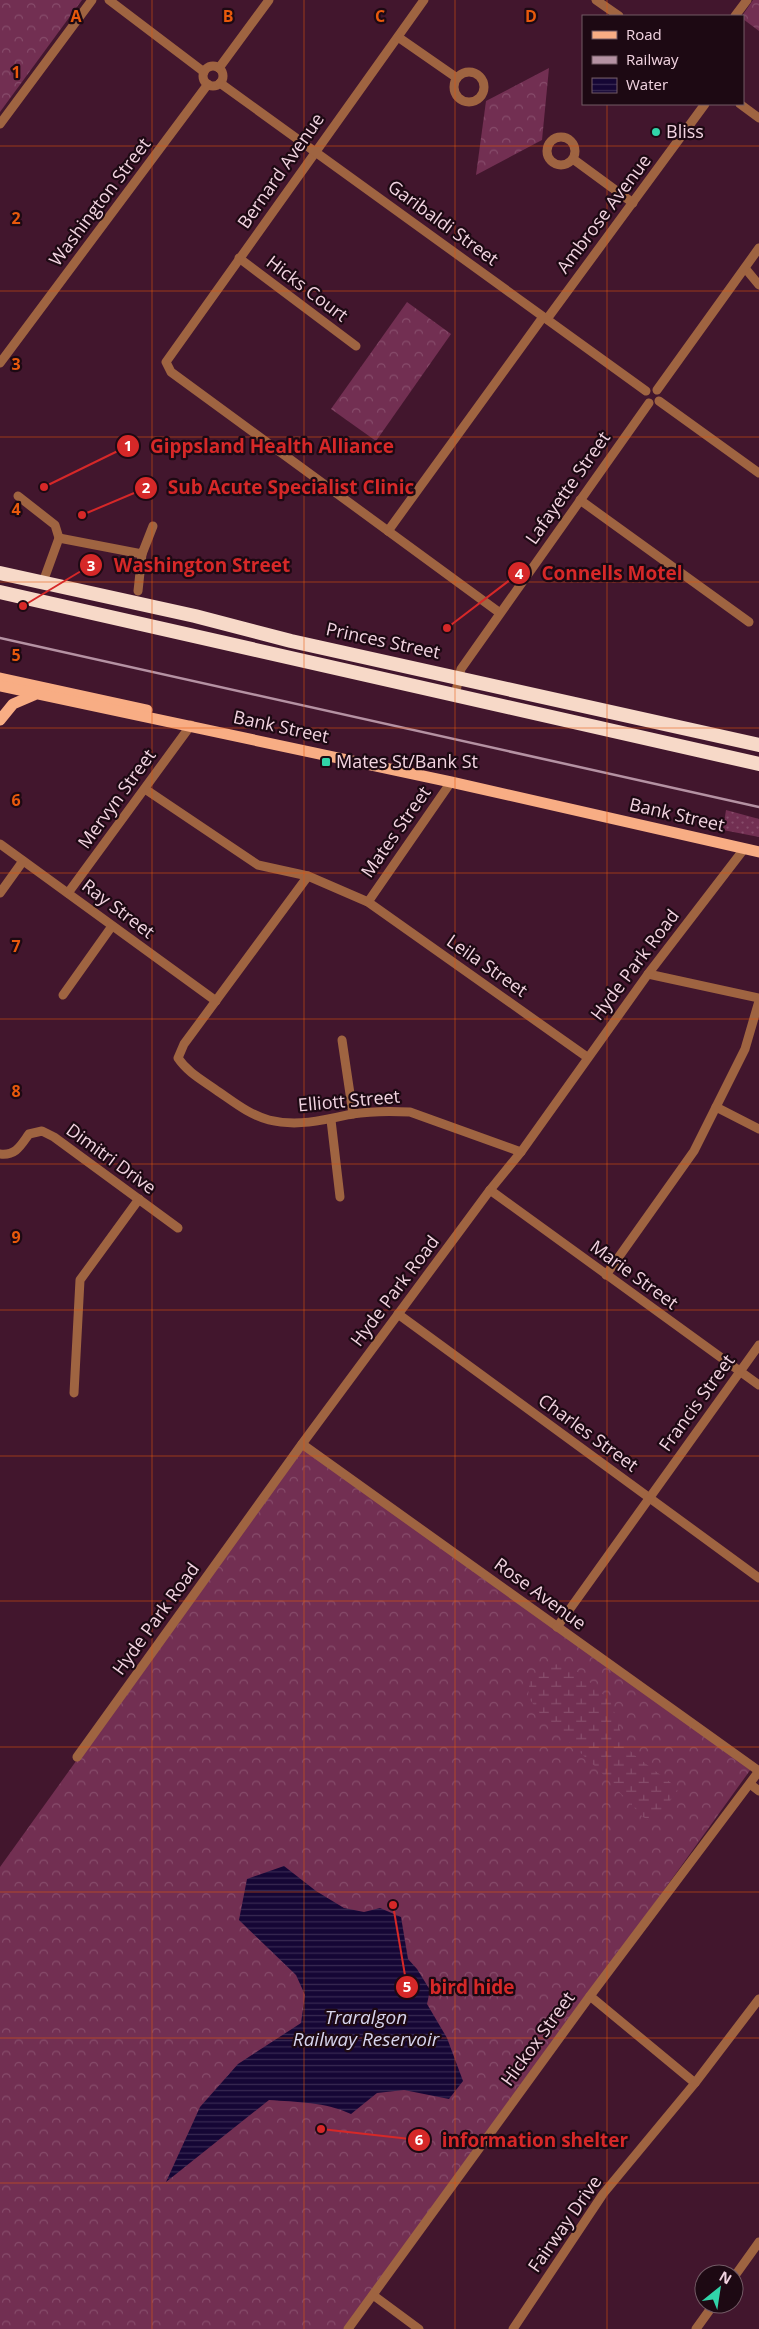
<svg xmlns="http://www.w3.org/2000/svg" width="759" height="2329" viewBox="0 0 759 2329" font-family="'Open Sans',sans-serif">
  <defs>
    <pattern id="grass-dots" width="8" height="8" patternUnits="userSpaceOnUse" patternTransform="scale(1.25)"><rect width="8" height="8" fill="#722f52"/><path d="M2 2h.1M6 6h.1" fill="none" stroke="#874c6b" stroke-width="1.8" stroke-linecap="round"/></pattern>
    <pattern id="forest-crowns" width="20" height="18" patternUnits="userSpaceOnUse" patternTransform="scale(1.25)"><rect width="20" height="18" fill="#722f52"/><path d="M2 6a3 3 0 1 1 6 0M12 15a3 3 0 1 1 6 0" fill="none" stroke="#874c6b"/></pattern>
    <pattern id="wetland-marsh" width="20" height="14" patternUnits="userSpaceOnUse" patternTransform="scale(1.25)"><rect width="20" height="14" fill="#722f52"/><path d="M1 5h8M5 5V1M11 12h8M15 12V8" fill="none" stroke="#874c6b"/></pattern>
    <pattern id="water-rules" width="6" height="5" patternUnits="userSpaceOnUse" patternTransform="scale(1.25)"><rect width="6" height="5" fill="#150635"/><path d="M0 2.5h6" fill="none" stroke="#382952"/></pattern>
  </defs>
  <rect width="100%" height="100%" fill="#42162d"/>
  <path fill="url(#grass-dots)" d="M726 810 759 819V837L723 830Z"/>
  <g fill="url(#forest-crowns)">
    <path d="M0 0H82L0 112Z"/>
    <path d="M753 0H759V31L743 19 742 16Z"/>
    <path d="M549 68 542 140 476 175 486 101Z"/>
    <path d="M407 302 451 334 376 441 331 409Z"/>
    <path d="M303 1445 751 1769 457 2178 345 2329H0V1867Z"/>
  </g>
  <path fill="url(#wetland-marsh)" d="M564 1664 581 1674 611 1702 624 1742 633 1754 679 1789 661 1813 651 1821 643 1817 598 1769 544 1719 528 1697 530 1678 545 1665Z"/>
  <path fill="url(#water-rules)" d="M284 1866 316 1891 344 1908 364 1912 380 1908 401 1917 408 1959 417 1969 430 1990 427 2004 447 2038 463 2081 449 2099 404 2090 377 2093 351 2114C326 2102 296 2102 269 2100L166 2182 200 2107 238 2064 301 2023 305 1995 296 1975 239 1920 247 1879Z"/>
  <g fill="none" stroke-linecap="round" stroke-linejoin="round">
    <g stroke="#9f6441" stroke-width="9">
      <path d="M109 0 204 72"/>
      <path d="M424 0 166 362 171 372 500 613"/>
      <path d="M596 0 619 16"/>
      <path d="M735 16 747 0"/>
      <path d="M398 37 457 78"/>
      <circle cx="213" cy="76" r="10"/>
      <path d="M219 68 269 0"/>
      <circle cx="469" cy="87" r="15"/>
      <path d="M220 83 646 391"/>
      <path d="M740 104 759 118"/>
      <path d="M0 124 92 0"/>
      <circle cx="561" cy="151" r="14"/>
      <path d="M573 159 633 203"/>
      <path d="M239 258 356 346"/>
      <path d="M745 268 759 285"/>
      <path d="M547 319 705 104"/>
      <path d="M0 363 208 84"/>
      <path d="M657 390 759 248"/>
      <path d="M659 401 759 473"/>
      <path d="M18 496 55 525 59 538"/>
      <path d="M580 500 749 622"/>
      <path d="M388 531 543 317"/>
      <path d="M43 582 59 538 142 554 153 526"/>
      <path d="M138 591 142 554"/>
      <path d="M455 695 461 669 649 403"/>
      <path d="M145 789 258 865 308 876 368 902 587 1057"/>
      <path d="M0 844 216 1001"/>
      <path d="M308 876 184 1044 178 1058C188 1073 204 1081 219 1092 235 1103 250 1115 269 1120 297 1127 325 1120 352 1114 371 1111 391 1111 410 1112L521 1152"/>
      <path d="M0 893 23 861"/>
      <path d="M68 893 191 725"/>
      <path d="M368 902 451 782"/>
      <path d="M648 974 759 998"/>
      <path d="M63 995 112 926"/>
      <path d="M342 1040 353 1114"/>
      <path d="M716 1107 759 1129"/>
      <path d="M331 1120 340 1197"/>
      <path d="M0 1154C16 1156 21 1145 29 1134L42 1131 54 1137 178 1228"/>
      <path d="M490 1190 759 1385"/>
      <path d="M606 1275 694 1151 745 1049 759 1001"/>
      <path d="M398 1314 759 1578"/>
      <path d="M74 1393 80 1280 139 1199"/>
      <path d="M302 1444 759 1771"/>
      <path d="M557 1627 759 1345"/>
      <path d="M77 1757 302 1444 490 1190 521 1152 648 974 744 849"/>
      <path d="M750 1784 759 1791"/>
      <path d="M590 1996 695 2083"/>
      <path d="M734 2277 759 2242"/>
      <path d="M373 2295 419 2329"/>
      <path d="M348 2329 590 1996 759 1771"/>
      <path d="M513 2329 603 2194 695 2083 759 1999"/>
      <path d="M696 2329 714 2304"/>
    </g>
    <g stroke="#f8ad84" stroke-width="11">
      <path d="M0 678 147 710"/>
      <path d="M0 686 451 782 759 852"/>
      <path d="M0 720 13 704 34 695"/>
    </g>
    <g stroke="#f7d9c8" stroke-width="14">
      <path d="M0 573 195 616 291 641 759 745"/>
      <path d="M0 592 759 764"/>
    </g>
    <path stroke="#b592a3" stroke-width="2.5" d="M0 638 759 807"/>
  </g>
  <path fill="none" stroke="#e8590c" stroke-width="1" stroke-opacity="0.55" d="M152 0V2329M304 0V2329M455 0V2329M607 0V16M607 104V2329M0 146H759M0 291H759M0 437H759M0 582H759M0 728H759M0 873H759M0 1019H759M0 1164H759M0 1310H759M0 1456H759M0 1601H759M0 1747H759M0 1892H759M0 2038H759M0 2183H759"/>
  <g fill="#31d4a9" stroke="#1d0913" stroke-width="2">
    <circle cx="656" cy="132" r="5"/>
    <rect x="321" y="757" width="10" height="10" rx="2.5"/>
  </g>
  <g text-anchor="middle" stroke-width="4.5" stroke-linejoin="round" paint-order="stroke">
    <g font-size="18" fill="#f2d4e1" stroke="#1d0913" text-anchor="start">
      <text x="666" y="138">Bliss</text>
      <text x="336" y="768">Mates St/Bank St</text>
    </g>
    <g font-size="18" fill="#f2d4e1" stroke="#1d0913">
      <text transform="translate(281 171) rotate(-55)" y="6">Bernard Avenue</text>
      <text transform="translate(100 202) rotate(-53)" y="6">Washington Street</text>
      <text transform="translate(604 214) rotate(-53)" y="6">Ambrose Avenue</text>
      <text transform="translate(443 223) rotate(36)" y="6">Garibaldi Street</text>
      <text transform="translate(307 289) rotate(37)" y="6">Hicks Court</text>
      <text transform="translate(568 488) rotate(-55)" y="6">Lafayette Street</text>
      <text transform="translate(383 641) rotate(12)" y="6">Princes Street</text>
      <text transform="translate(281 727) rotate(12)" y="6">Bank Street</text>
      <text transform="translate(117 799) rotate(-54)" y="6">Mervyn Street</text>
      <text transform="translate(677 815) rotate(13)" y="6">Bank Street</text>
      <text transform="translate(396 832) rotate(-55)" y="6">Mates Street</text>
      <text transform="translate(118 909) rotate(37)" y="6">Ray Street</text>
      <text transform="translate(635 965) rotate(-53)" y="6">Hyde Park Road</text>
      <text transform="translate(487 966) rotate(35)" y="6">Leila Street</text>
      <text transform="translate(349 1101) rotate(-5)" y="6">Elliott Street</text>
      <text transform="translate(111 1159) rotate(36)" y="6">Dimitri Drive</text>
      <text transform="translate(634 1275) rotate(36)" y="6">Marie Street</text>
      <text transform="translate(395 1291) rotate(-53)" y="6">Hyde Park Road</text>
      <text transform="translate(697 1403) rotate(-54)" y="6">Francis Street</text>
      <text transform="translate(588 1433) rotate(36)" y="6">Charles Street</text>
      <text transform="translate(540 1594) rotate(36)" y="6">Rose Avenue</text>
      <text transform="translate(156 1619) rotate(-54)" y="6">Hyde Park Road</text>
      <text transform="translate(538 2039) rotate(-54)" y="6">Hickox Street</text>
      <text transform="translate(565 2224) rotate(-55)" y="6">Fairway Drive</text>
    </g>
    <g font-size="19" font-style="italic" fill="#d7d5ee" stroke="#1d0913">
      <text x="366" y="2024">Traralgon<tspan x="366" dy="22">Railway Reservoir</tspan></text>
    </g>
  </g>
  <g font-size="16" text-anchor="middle" font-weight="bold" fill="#e8590c" stroke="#1d0913" stroke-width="4.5" stroke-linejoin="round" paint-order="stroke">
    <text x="76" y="22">A</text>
    <text x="228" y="22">B</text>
    <text x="380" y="22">C</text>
    <text x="531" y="22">D</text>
    <text x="16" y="78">1</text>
    <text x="16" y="224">2</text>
    <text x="16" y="370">3</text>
    <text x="16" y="515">4</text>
    <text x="16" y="661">5</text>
    <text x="16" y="806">6</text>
    <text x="16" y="952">7</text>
    <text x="16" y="1097">8</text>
    <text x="16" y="1243">9</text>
  </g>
  <path fill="none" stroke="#d62828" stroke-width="2" d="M44 487L128 446M82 515L146 488M23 606L91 565M447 628L519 573M393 1905L407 1987M321 2129L419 2140"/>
  <g fill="#d62828" stroke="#1d0913" stroke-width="2">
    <circle cx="44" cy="487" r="5"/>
    <circle cx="82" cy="515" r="5"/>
    <circle cx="23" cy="606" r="5"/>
    <circle cx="447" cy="628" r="5"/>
    <circle cx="393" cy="1905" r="5"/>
    <circle cx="321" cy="2129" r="5"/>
    <circle cx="128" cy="446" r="12"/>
    <circle cx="146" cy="488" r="12"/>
    <circle cx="91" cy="565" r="12"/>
    <circle cx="519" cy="573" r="12"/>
    <circle cx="407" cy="1987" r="12"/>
    <circle cx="419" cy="2140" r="12"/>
  </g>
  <g font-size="15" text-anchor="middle" font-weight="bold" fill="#fff">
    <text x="128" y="451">1</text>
    <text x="146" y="493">2</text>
    <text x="91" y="571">3</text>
    <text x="519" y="579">4</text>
    <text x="407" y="1992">5</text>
    <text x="419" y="2145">6</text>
  </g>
  <g font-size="19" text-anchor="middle" font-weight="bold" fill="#d62828" stroke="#1d0913" stroke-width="4.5" stroke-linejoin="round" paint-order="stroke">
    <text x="272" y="453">Gippsland Health Alliance</text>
    <text x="291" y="494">Sub Acute Specialist Clinic</text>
    <text x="202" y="572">Washington Street</text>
    <text x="612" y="580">Connells Motel</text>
    <text x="472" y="1994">bird hide</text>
    <text x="535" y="2147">information shelter</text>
  </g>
  <rect x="582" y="15" width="162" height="90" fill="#1d0913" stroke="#725a65"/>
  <rect x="592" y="31" width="25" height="8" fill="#f8ad84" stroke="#725a65"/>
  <text x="626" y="40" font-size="15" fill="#f2d4e1">Road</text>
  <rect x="592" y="56" width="25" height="8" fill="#b592a3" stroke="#725a65"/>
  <text x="626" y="65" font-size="15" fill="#f2d4e1">Railway</text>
  <rect x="592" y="78" width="25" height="15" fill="url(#water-rules)" stroke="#725a65"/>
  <text x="626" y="90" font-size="15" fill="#f2d4e1">Water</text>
  <g transform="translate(719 2289) rotate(30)"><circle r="24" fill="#1d0913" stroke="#725a65"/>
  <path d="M0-4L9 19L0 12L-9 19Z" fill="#31d4a9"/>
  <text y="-8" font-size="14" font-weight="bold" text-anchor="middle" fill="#f2d4e1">N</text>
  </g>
</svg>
